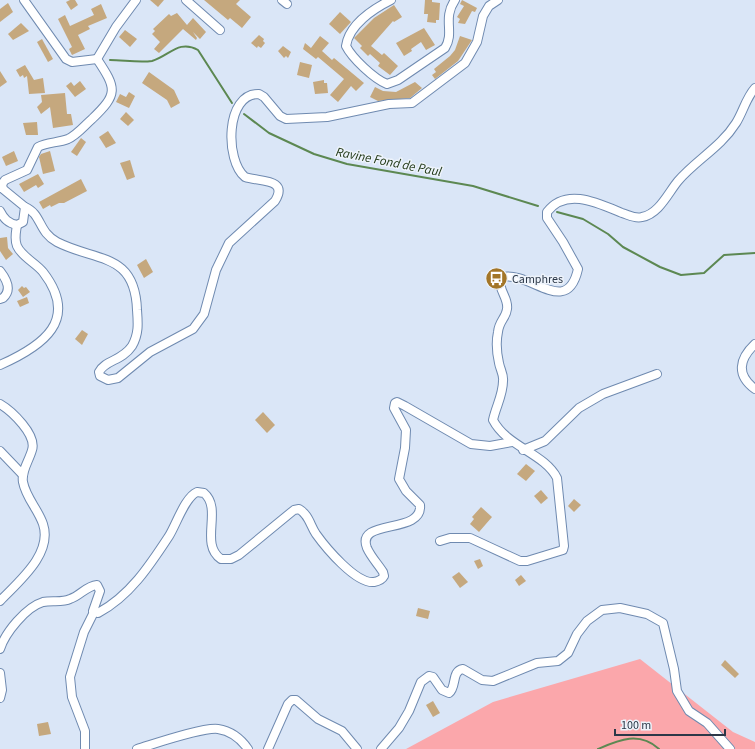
<svg xmlns="http://www.w3.org/2000/svg" width="755" height="749" viewBox="0 0 755 749" font-family="'Source Sans 3',sans-serif">
  <rect width="100%" height="100%" fill="#dae6f7"/>
  <path fill="#fba7ab" d="M640 659 733 732 755 742V749H406L493 702Z"/>
  <g fill="none" stroke-linecap="round" stroke-linejoin="round">
    <g stroke="#5c8852" stroke-width="2">
      <path d="M110 60C123 60 139 63 152 61 169 56 179 39 198 50L232 103"/>
      <path d="M244 114 269 133 314 154 347 164 473 186 538 206"/>
      <path d="M557 212 583 219 608 234 623 247 660 267 681 275 704 273 724 255 755 253"/>
      <path d="M598 749C619 740 639 731 659 749"/>
    </g>
  </g>
  <g fill="#c5a87e">
    <path d="M70 0H75L78 5 71 10 66 2Z"/>
    <path d="M150 0H164L158 7Z"/>
    <path d="M204 0H240L236 4 251 17 242 28 230 18 228 20Z"/>
    <path d="M425 0H432V2L440 3 439 20H436V23L427 22 428 14H424Z"/>
    <path d="M462 0 477 8 475 12 472 11 465 24 458 23 460 19 457 17 464 6 460 4Z"/>
    <path d="M8 3 13 12 0 22V9Z"/>
    <path d="M101 4 107 18 88 26 90 29 78 35 85 49 72 55 69 49 72 47 58 19 65 15 70 26 94 15 91 9Z"/>
    <path d="M394 5 402 17 394 22 393 21 371 46 382 55 384 53 398 66 390 75 378 66 380 63 370 54 368 56 360 48 362 46 354 38 374 18Z"/>
    <path d="M340 12 351 22 340 34 329 24Z"/>
    <path d="M177 13 187 25 193 18 206 32 200 39 193 32 197 38 196 40 183 29 159 53 154 49 160 42 152 34 155 31 153 29 169 14 171 16Z"/>
    <path d="M21 23 29 31 13 40 8 34Z"/>
    <path d="M424 28 435 45 426 50 421 42 411 49 412 51 404 56 396 43Z"/>
    <path d="M125 30 137 39 130 47 119 37Z"/>
    <path d="M259 35 264 39 263 41 265 43 261 48 258 46 257 48 251 43Z"/>
    <path d="M320 36 329 43 322 51 332 60 334 58 364 83 356 91 351 86 338 102 330 95 344 79 318 57 316 59 303 49 305 43 311 48Z"/>
    <path d="M460 36 472 40 458 61 435 79 432 75 436 72 434 69 450 56 455 50Z"/>
    <path d="M42 39 53 59 48 62 37 42Z"/>
    <path d="M283 46 291 52 288 58 286 56 284 58 278 51Z"/>
    <path d="M300 62 312 65 309 78 297 75Z"/>
    <path d="M25 65 34 80 43 78 45 93 29 94 27 76 24 78 23 75 20 77 16 70Z"/>
    <path d="M0 71 7 82 0 87Z"/>
    <path d="M149 72 174 90 180 103 171 108 167 100 142 83Z"/>
    <path d="M324 80V83H327L328 93 315 94 313 82Z"/>
    <path d="M80 81 86 89 75 97 66 86 71 82 74 86Z"/>
    <path d="M415 82 422 88 410 98 378 101 370 97 375 87 383 91 396 92Z"/>
    <path d="M129 92 135 96 129 108 116 102 120 94 126 97Z"/>
    <path d="M65 93 67 114H71L73 125 53 128 50 107 41 114 37 107 42 102 41 95Z"/>
    <path d="M126 112 134 120 128 126 120 119Z"/>
    <path d="M37 122 38 135H26L23 123Z"/>
    <path d="M108 131 116 143 106 148 99 137Z"/>
    <path d="M81 138 86 142 77 156 71 152Z"/>
    <path d="M14 151 18 161 6 166 2 157Z"/>
    <path d="M50 151 55 171 43 174 39 157 41 154Z"/>
    <path d="M130 160 135 177 127 180 120 163Z"/>
    <path d="M38 174 44 184 38 188 36 185 24 192 19 184Z"/>
    <path d="M81 179 87 191 64 203H59L51 207 50 205 43 209 39 202Z"/>
    <path d="M7 237 8 248 13 254 6 260 0 251V238Z"/>
    <path d="M146 259 153 272 144 278 137 265Z"/>
    <path d="M22 286 24 288 26 287 30 292 23 297 18 290Z"/>
    <path d="M27 297 29 303 20 307 17 301Z"/>
    <path d="M82 330 88 334 82 345 75 339Z"/>
    <path d="M263 412 275 425 267 433 255 420Z"/>
    <path d="M526 464 535 471 526 481 517 474Z"/>
    <path d="M541 490 548 498 541 504 534 496Z"/>
    <path d="M574 499 581 505 574 512 568 506Z"/>
    <path d="M481 507 492 517 479 532 470 524 474 519 472 517Z"/>
    <path d="M480 559 483 566 478 569 474 561Z"/>
    <path d="M459 572 468 582 460 588 452 577Z"/>
    <path d="M521 575 526 581 519 586 515 580Z"/>
    <path d="M418 608 430 611 428 619 416 616Z"/>
    <path d="M725 660 739 674 735 678 721 665Z"/>
    <path d="M433 701 440 713 433 717 426 705Z"/>
    <path d="M48 722 51 734 39 736 37 724Z"/>
  </g>
  <g fill="none" stroke-linecap="round" stroke-linejoin="round">
    <defs>
      <g id="minor">
        <path d="M24 0 66 59 72 62 97 59"/>
        <path d="M186 0 220 30"/>
        <path d="M282 0 287 4"/>
        <path d="M391 0C373 9 349 25 346 46 352 58 374 79 387 84L398 80 445 48C455 32 442 19 455 0"/>
        <path d="M97 59 116 27 136 0"/>
        <path d="M25 207C42 214 38 232 57 242 96 262 135 252 137 310 138 323 139 334 132 346 122 361 105 360 99 372L100 376 108 380 118 378 150 352 193 329 204 314 216 270 229 243 275 201C289 178 259 182 245 177 225 161 225 93 259 94L264 97 280 116 286 119 327 117 389 104 412 103 465 63 477 42 483 16 489 6 498 0"/>
        <path d="M0 211C4 219 8 223 17 225L23 222 25 207 3 189 2 184 5 180 27 170 38 147C47 142 58 143 68 139 77 135 84 126 92 119 118 94 117 89 97 59"/>
        <path d="M0 271C7 280 12 290 3 298L0 299"/>
        <path d="M755 344C739 359 736 375 755 389"/>
        <path d="M0 365C43 346 80 320 43 272 36 263 22 257 17 246 14 239 16 232 17 225"/>
        <path d="M0 404C12 411 37 435 32 450 29 461 21 471 23 482 26 498 38 509 43 524 53 554 18 582 0 601"/>
        <path d="M523 450 545 441 579 408 603 394 657 374"/>
        <path d="M0 451 23 475"/>
        <path d="M440 541 450 538H470L520 561H527L563 550 564 546 557 478C544 453 507 447 493 420 496 406 503 395 503 381 504 375 500 369 499 363 497 354 496 341 498 332 499 321 506 318 507 309 509 297 496 289 502 277 531 271 567 318 578 269L563 242 547 218V212C566 187 598 203 622 213 629 215 635 219 642 217 659 214 668 193 678 181 696 160 721 147 736 123 743 112 746 98 755 88"/>
        <path d="M0 649C5 633 26 607 43 602 52 600 62 603 70 599 80 596 86 586 97 585L100 591 93 611 98 613C130 596 150 565 169 536 176 525 185 497 197 492L204 493C223 509 199 544 221 559H231L239 555 294 510 299 509C309 515 310 525 316 534 326 548 356 584 374 582 379 581 382 580 384 576L383 572C378 564 371 557 367 548 355 518 423 535 420 505L406 491 399 479 405 448 406 430 394 408 395 403 397 402 405 406 471 444 490 446 512 442"/>
        <path d="M0 673 2 690 0 698"/>
        <path d="M85 749V731L72 697 70 677 84 632 94 612"/>
        <path d="M137 749C154 744 203 727 218 729 231 731 241 739 248 749"/>
        <path d="M268 749 288 704 292 700H296L318 719 342 731 357 749"/>
        <path d="M381 749 399 728 409 711 421 682 429 676 433 677 442 690 449 693C457 687 451 671 463 669L482 680 493 681 537 663 558 661 568 653 577 634 587 621 602 610 620 608 647 614 663 623 674 669 677 691 689 711 707 723 730 749"/>
      </g>
    </defs>
    <use href="#minor" stroke="#6f8ab0" stroke-width="10"/>
    <use href="#minor" stroke="#fff" stroke-width="8"/>
  </g>
  <defs>
    <symbol id="bus-disc" viewBox="-11 -11 22 22"><circle r="9.5" fill="#a37628" stroke="#edf3fb"/><path d="M-5-6H5V4H4V6H2V4H-2V6H-4V4H-5ZM-3.5-4V0h7V-4ZM-3.5 1.2v1.5H-2V1.2ZM2 1.2v1.5H3.5V1.2Z" fill="#fff"/></symbol>
  </defs>
  <g fill-rule="evenodd">
    <use href="#bus-disc" x="484" y="266" width="25" height="25"/>
  </g>
  <g text-anchor="middle" stroke-width="3" stroke-linejoin="round" paint-order="stroke">
    <g font-size="12" fill="#2c3848" stroke="#edf3fb" text-anchor="start">
      <text x="512" y="283">Camphres</text>
    </g>
    <g font-size="13" font-style="italic" fill="#1b3310" stroke="#edf3fb">
      <text transform="translate(389 161) rotate(11)" y="5">Ravine Fond de Paul</text>
    </g>
  </g>
  <path d="M615 729v6h110v-6" fill="none" stroke="#2c3848" stroke-width="2"/>
  <text x="621" y="729" font-size="12" fill="#2c3848" stroke="#edf3fb" stroke-width="3" paint-order="stroke">100 m</text>
</svg>
